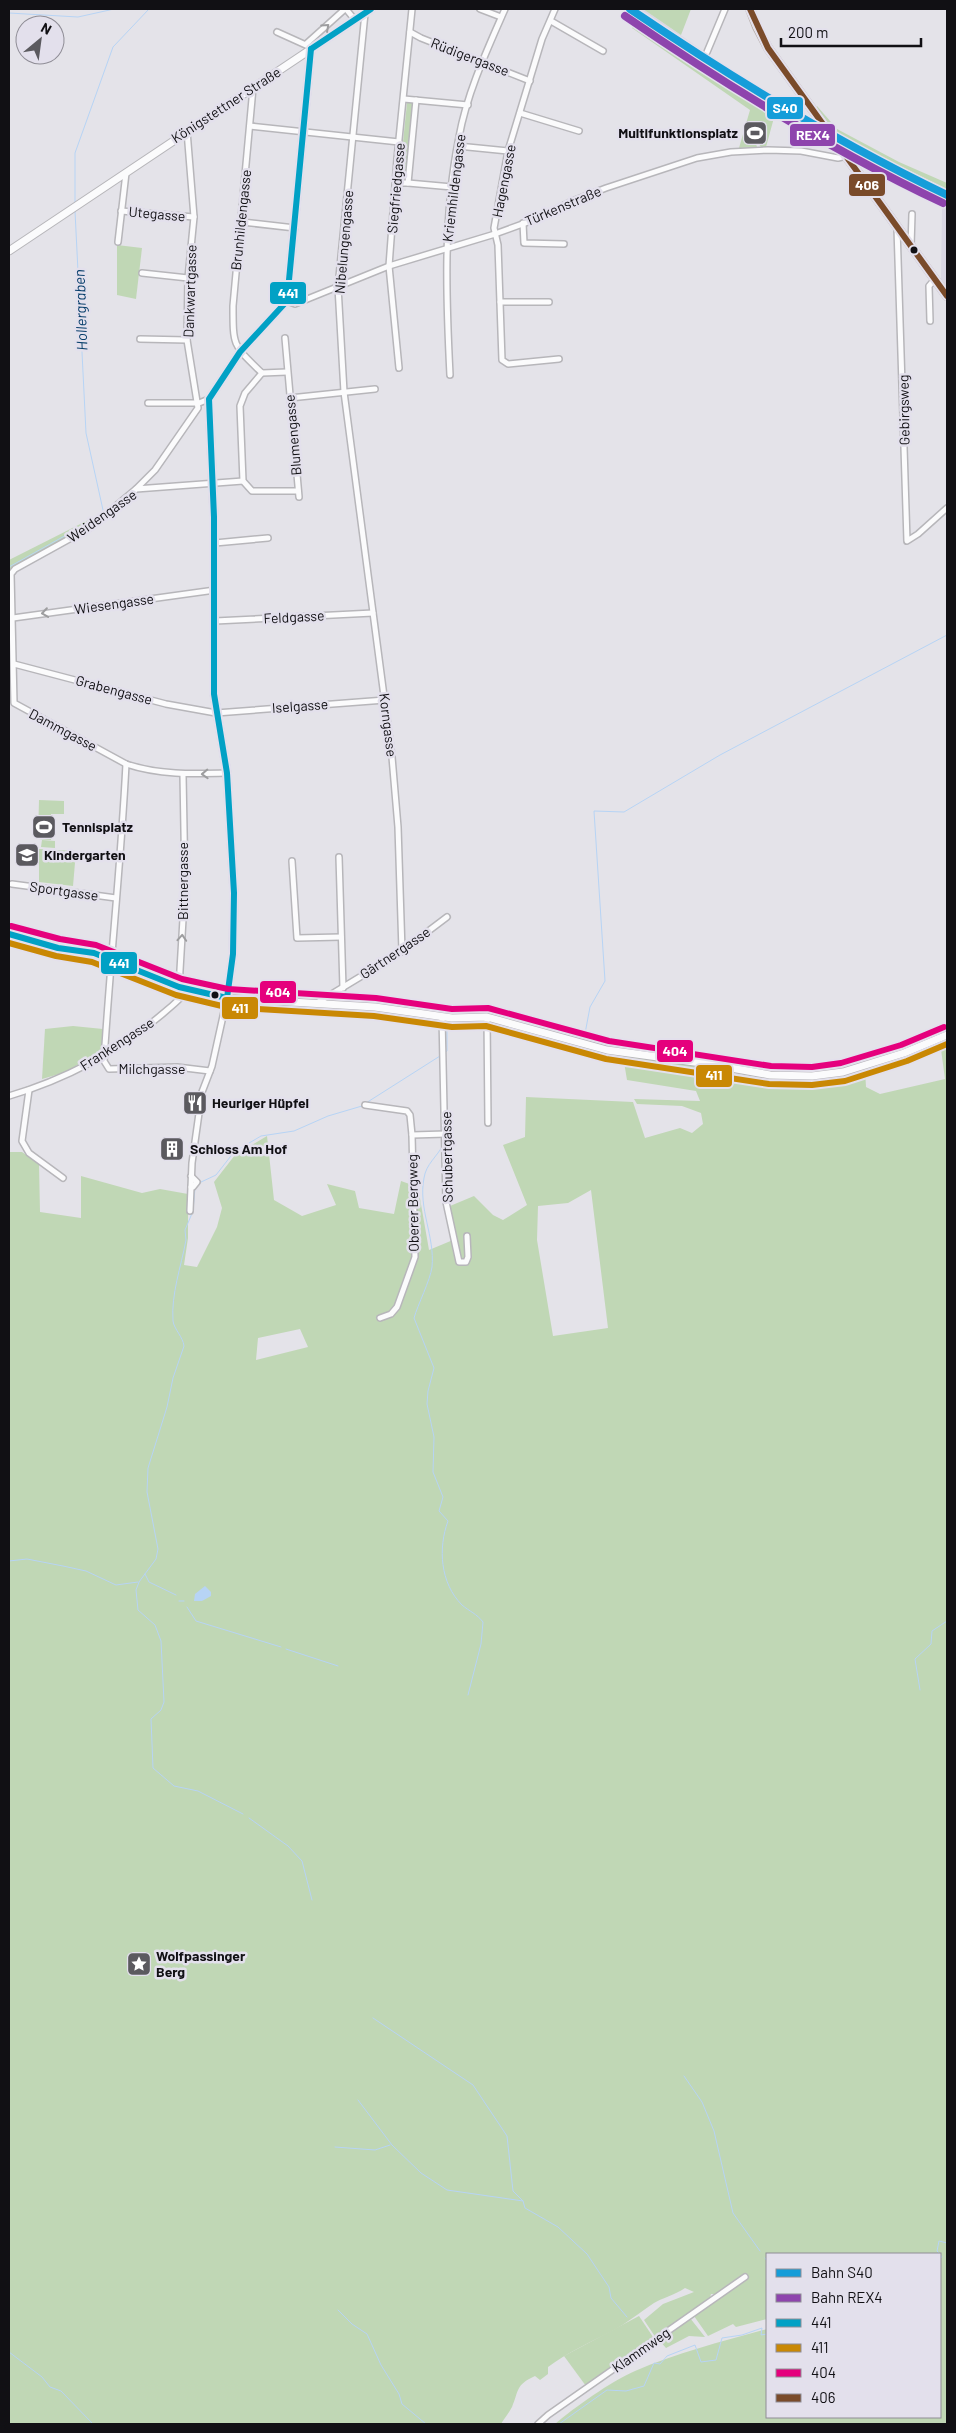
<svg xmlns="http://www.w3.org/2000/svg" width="956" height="2433" viewBox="0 0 956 2433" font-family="Barlow,sans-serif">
  <rect width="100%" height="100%" fill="#e4e3e9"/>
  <g fill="#d9d6e3">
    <path d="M627 9H643L752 85 819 124 830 139 731 80Z"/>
    <path d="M834 134 947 189V196L843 146Z"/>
    <path d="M942 207 947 209V287L941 279Z"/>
  </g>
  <g fill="#c0d7b5" fill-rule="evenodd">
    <path d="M643 9H691L681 35Z"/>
    <path d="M637 16 731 80 830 139 839 152 835 153 816 136 812 137 775 114 766 147H761L757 142 749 140 753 124 762 125 752 122 748 142 756 144 757 147 739 148 750 110 632 28Z"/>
    <path d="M407 103H414L406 182 399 181Z"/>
    <path d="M817 106 837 129 899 162 947 183V189L834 134 817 110Z"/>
    <path d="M881 166 947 196V209L878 173Z"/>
    <path d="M117 245 142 248 136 299 117 295Z"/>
    <path d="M108 510 104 516 9 570V560Z"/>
    <path d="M39 800 64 801V814H51V840L38 839Z"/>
    <path d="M42 840 55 841V848L41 847Z"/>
    <path d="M39 849 76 851 73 886 39 882Z"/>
    <path d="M73 1026 103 1029V1049L66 1072 42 1079 45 1029Z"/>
    <path d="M947 1040V2424H555C575 2407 610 2382 635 2371 677 2353 723 2341 767 2329V2417H940V2254H767V2319L736 2327 733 2324 708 2336 694 2316 743 2281 720 2294H711L709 2301 656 2338 644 2320 663 2304 694 2292 685 2288C675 2295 662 2298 654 2303 639 2313 627 2323 612 2331 589 2343 568 2352 548 2367V2374L540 2380 535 2376C515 2385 519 2391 512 2407 509 2413 504 2419 501 2424H9V1152H22L39 1164 40 1212 81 1218V1176L142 1193 160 1189 188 1194V1238L184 1265 197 1267 217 1227 222 1208 214 1182 235 1155 267 1136 274 1200 302 1216 336 1205 327 1184 355 1191 359 1208 394 1214 401 1181 418 1187 429 1250 453 1240 450 1206 474 1196 493 1215 503 1220 527 1205 503 1145 525 1137 526 1097 633 1102 645 1138 680 1128 692 1133 703 1124 701 1113 682 1106 637 1104 634 1099 700 1101 696 1091 627 1080 623 1056 698 1065 702 1069 762 1078 764 1080 800 1081 865 1070 866 1087 880 1094 945 1079 940 1042ZM591 1190 608 1328 553 1336 537 1240 538 1206 568 1203ZM300 1329 308 1347 256 1360 258 1338Z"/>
    <path d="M639 2316 653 2337 586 2386 564 2356Z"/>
    <path d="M690 2318 705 2337 689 2336 666 2348 658 2339Z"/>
  </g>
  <path fill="#b7d4f5" d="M205 1586 211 1592V1596L202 1601H194L195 1594Z"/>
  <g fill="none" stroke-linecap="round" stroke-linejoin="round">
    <g stroke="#b7d4f5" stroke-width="1">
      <path d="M9 13 78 17 114 9"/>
      <path d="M75 204V153L113 47 149 9"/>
      <path d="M9 567 102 515 103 510 86 433 75 211"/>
      <path d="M490 1023 583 1048V1046"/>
      <path d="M584 1039 590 1007 605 981 594 811 624 812 720 755 947 635"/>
      <path d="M446 1052 447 1051V1023L486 1022"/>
      <path d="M366 1103 440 1056"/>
      <path d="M443 1145C437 1157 426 1164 424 1178 418 1209 435 1236 432 1267 430 1281 418 1304 414 1318L434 1368 428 1391 427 1404 434 1437 433 1472 443 1497 439 1511 448 1521C438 1548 440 1583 462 1605 469 1611 477 1614 483 1622L481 1644 468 1695"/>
      <path d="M199 1183 216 1175 234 1152 261 1136 294 1131 328 1116 362 1106"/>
      <path d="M195 1188 193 1211 185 1230 186 1240C181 1267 171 1294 173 1321 174 1329 183 1337 184 1346L173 1378 167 1407 148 1468 147 1492 158 1549 156 1559 139 1582 136 1590 138 1610 155 1625 161 1641 164 1702 161 1710 151 1719 153 1768 174 1786 198 1791 243 1814"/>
      <path d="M9 1561 27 1559 63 1566 86 1571 116 1585 138 1582"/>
      <path d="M145 1574 149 1582 176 1595"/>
      <path d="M179 1601H184"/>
      <path d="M187 1607 196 1621 281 1647"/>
      <path d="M286 1649 338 1666"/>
      <path d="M920 1690 915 1659 931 1644 932 1631 947 1621"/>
      <path d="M249 1818 288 1846 302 1861 312 1900"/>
      <path d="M373 2018 473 2085 507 2136 513 2191 523 2201 525 2208 558 2227 587 2254 609 2287 611 2298 627 2317"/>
      <path d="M684 2076 702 2102 714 2131 733 2213 760 2251"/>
      <path d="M358 2100 392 2145 421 2173 447 2190 523 2201"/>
      <path d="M335 2147 375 2150 390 2145"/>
      <path d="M940 2254 937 2251 939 2241 947 2243"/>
      <path d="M940 2254 942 2257 940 2259"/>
      <path d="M765 2258 767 2261"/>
      <path d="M338 2310 352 2324 367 2334 381 2365 399 2394 402 2404 426 2424"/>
      <path d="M9 2352 42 2377 50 2387 61 2391 93 2424"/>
      <path d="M559 2424 607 2390 626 2391 644 2386 654 2363 660 2364 667 2356 695 2345 701 2362 716 2360 722 2338 742 2335 762 2328 761 2335 767 2334"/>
    </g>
    <defs>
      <g id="street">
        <path d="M346 9 355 20"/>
        <path d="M480 9 501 17"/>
        <path d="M555 9 542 39 508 151 494 228 498 245 502 360 508 364 559 359"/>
        <path d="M365 13 338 287 344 392 392 757 398 827 402 951"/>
        <path d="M551 21 603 51"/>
        <path d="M277 32 308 46"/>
        <path d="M410 32 421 38 530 81"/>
        <path d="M306 44 345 9"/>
        <path d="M707 52 725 9"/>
        <path d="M253 88 233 306C233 347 233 345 262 373L287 372"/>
        <path d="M404 99 468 105"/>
        <path d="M520 113 579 131"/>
        <path d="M250 126 399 142"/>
        <path d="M458 146 508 151"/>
        <path d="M396 183H408L416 100"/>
        <path d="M408 183 452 187"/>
        <path d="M121 211 194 217"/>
        <path d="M242 222 295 228"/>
        <path d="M523 223 524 243 564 244"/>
        <path d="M897 228 907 541 918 534 947 508"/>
        <path d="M118 242 126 173"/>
        <path d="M911 246 912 214"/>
        <path d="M142 273 188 278"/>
        <path d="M287 301 295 304 389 266 495 234 539 218 570 202 606 188 697 158 731 152 768 150 801 151 838 158 846 156"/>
        <path d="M500 302H549"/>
        <path d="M930 321 929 286 935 279"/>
        <path d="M285 338 299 497"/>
        <path d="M140 339 187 340"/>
        <path d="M399 368 389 266 397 159 412 9"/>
        <path d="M262 373 245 393 240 406 243 481 252 491H298"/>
        <path d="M450 375C446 296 443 216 459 137 467 93 487 50 505 9"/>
        <path d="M290 398 375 389"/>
        <path d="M148 403H199L209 399"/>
        <path d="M136 489 155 470 198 408 187 340 188 278 194 217 187 131"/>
        <path d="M215 543 268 538"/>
        <path d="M13 618 215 590"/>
        <path d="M215 621 373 613"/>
        <path d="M14 664 166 704 216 713 385 700"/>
        <path d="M126 764C121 864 110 962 104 1061L109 1069 177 1067 210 1071"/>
        <path d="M227 773C192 774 159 775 126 764L14 703 11 574 15 569 91 527 136 489 243 481"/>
        <path d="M339 857 343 988"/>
        <path d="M292 861 297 938 341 937"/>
        <path d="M12 884 116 898"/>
        <path d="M179 987 185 885 183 775"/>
        <path d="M317 1003 398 954 447 917"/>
        <path d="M442 1017 446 1202 459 1262H466L468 1257 467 1236"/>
        <path d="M487 1017 488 1123"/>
        <path d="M29 1090 22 1141 29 1153 63 1178"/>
        <path d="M9 1096C77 1076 139 1039 189 990"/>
        <path d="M365 1105 407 1111 410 1115 412 1135 415 1257 397 1307 391 1314 380 1318"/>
        <path d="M412 1135 446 1134"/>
        <path d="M191 1187H193L197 1182 191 1176"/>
        <path d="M190 1211 192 1163 202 1092 212 1066 227 998"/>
        <path d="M538 2424 548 2415 745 2277"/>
      </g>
      <g id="secondary">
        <path d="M9 251 371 9"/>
        <path d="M9 934 69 950"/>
        <path d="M65 949 94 953 179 987 227 998 375 1007 452 1018 487 1017 607 1050 709 1064 770 1075 812 1076 843 1072 904 1053 947 1035"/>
        <path d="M227 998 233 954 234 893 227 773 214 694V517L209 399 240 352 287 301 311 49"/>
      </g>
      <path id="primary" d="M750 9 757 27 768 48 947 296"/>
    </defs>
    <use href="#street" stroke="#b7b6ba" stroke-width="8"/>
    <use href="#secondary" stroke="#b7b6ba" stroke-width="9"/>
    <use href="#primary" stroke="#b8b0ae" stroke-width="10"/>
    <use href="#street" stroke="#fbfbfc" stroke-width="5"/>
    <use href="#secondary" stroke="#fbfbfc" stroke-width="7"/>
    <use href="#primary" stroke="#f3efec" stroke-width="8"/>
    <defs>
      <g id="bus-1">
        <path d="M311 49 371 9"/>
        <path d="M9 934 58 948 94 953 179 987 227 998"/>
        <path d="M227 998 233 954 234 893 227 773 214 694V517L209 399 240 352 287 301 311 49"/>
      </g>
      <path id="bus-2" d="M9 943 56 956 92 962 176 995 226 1007 374 1016 452 1027 486 1026 606 1059 769 1084 812 1085 845 1081 907 1061 947 1044"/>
      <path id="bus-3" d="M11 926 60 939 96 945 182 979 228 989 376 998 452 1009 488 1008 609 1041 771 1066 812 1067 841 1063 901 1045 944 1027"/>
      <path id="bus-4" d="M750 9 768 48 947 296"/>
    </defs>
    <use href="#bus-1" stroke="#e3e0ec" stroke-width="10"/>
    <use href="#bus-2" stroke="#e3e0ec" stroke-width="10"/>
    <use href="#bus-3" stroke="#e3e0ec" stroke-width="10"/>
    <use href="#bus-4" stroke="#e3e0ec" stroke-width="10"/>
    <use href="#bus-1" stroke="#01a1c5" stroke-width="6"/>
    <use href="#bus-2" stroke="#c98804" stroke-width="6"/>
    <use href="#bus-3" stroke="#e5007d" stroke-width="6"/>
    <use href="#bus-4" stroke="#7a4b2a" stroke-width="6"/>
    <defs>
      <path id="rail-1" d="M630 9C732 78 836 142 947 195"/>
      <path id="rail-2" d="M625 16C727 86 831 150 943 203"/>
    </defs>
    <use href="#rail-1" stroke="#e3e0ec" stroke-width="11"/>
    <use href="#rail-2" stroke="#e3e0ec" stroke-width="11"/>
    <use href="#rail-1" stroke="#159dd9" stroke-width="8"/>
    <use href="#rail-2" stroke="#8e44ad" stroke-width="8"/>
  </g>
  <defs><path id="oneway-chevron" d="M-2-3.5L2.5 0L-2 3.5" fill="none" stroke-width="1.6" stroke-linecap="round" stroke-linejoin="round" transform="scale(1.25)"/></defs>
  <g stroke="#9d9d9f">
    <use href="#oneway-chevron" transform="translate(326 27) rotate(-42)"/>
    <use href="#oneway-chevron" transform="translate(45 613) rotate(172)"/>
    <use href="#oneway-chevron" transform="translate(205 774) rotate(178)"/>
    <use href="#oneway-chevron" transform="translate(182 938) rotate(-86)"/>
  </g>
  <defs>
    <symbol id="stadium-square" viewBox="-11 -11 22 22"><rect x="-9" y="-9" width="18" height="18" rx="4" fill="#5b5a5f" stroke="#e3e0ec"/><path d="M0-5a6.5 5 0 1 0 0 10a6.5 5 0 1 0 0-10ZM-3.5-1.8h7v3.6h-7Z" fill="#fff"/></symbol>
    <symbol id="school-square" viewBox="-11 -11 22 22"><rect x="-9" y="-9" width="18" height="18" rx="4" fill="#5b5a5f" stroke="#e3e0ec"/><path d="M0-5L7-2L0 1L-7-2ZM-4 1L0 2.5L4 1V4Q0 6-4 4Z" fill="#fff"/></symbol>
    <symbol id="restaurant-square" viewBox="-11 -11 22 22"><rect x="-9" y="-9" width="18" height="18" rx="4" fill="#5b5a5f" stroke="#e3e0ec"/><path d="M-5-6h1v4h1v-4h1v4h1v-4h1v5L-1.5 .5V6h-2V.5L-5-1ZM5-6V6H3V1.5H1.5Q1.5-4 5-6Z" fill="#fff"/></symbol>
    <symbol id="building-square" viewBox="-11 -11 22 22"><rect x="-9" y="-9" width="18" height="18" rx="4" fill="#5b5a5f" stroke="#e3e0ec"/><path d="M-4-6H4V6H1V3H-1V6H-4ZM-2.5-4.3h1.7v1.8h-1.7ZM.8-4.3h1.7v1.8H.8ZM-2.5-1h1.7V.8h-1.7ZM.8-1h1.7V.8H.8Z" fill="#fff"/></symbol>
    <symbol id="sight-square" viewBox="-11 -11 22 22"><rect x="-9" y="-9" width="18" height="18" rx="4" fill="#5b5a5f" stroke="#e3e0ec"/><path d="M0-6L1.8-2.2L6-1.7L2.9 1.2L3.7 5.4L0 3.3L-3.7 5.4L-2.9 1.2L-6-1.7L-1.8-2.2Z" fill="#fff"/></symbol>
  </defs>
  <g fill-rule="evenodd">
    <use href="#stadium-square" x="741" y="119" width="28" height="28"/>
    <use href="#stadium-square" x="30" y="813" width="28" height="28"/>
    <use href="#school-square" x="13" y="841" width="28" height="28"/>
    <use href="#restaurant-square" x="181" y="1089" width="28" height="28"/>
    <use href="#building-square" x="158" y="1135" width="28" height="28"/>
    <use href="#sight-square" x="125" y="1950" width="28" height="28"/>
  </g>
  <g fill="#111014" stroke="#e3e0ec" stroke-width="2">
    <circle cx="914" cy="250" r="4.5"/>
    <circle cx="215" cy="995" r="4.5"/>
  </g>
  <g text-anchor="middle" stroke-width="5" stroke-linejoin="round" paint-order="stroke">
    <g font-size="14" fill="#111014" stroke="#e3e0ec">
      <text transform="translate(470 57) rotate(21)" y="5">Rüdigergasse</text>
      <text transform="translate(226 105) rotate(-33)" y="5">Königstettner Straße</text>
      <text transform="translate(504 181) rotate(-79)" y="5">Hagengasse</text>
      <text transform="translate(396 188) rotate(-85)" y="5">Siegfriedgasse</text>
      <text transform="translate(454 188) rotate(-83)" y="5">Kriemhildengasse</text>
      <text transform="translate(563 206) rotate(-23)" y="5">Türkenstraße</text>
      <text transform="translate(157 214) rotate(5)" y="5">Utegasse</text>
      <text transform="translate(241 220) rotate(-84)" y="5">Brunhildengasse</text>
      <text transform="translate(344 242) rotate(-85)" y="5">Nibelungengasse</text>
      <text transform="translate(190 291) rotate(-88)" y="5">Dankwartgasse</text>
      <text transform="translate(904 410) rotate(-91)" y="5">Gebirgsweg</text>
      <text transform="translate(293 435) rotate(-95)" y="5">Blumengasse</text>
      <text transform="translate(102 516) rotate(-35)" y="5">Weidengasse</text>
      <text transform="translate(114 604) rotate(-8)" y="5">Wiesengasse</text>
      <text transform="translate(294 617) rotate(-3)" y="5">Feldgasse</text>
      <text transform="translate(114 690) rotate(15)" y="5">Grabengasse</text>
      <text transform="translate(300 706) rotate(-4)" y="5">Iselgasse</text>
      <text transform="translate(388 725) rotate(83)" y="5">Korngasse</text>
      <text transform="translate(63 730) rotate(28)" y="5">Dammgasse</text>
      <text transform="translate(183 881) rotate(-90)" y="5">Bittnergasse</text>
      <text transform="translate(64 891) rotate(8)" y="5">Sportgasse</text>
      <text transform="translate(395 953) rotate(-34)" y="5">Gärtnergasse</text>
      <text transform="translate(117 1044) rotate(-33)" y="5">Frankengasse</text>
      <text x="152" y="1074">Milchgasse</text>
      <text transform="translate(447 1157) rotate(-91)" y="5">Schubertgasse</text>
      <text transform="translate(413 1203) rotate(-91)" y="5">Oberer Bergweg</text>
      <text transform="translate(641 2350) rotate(-35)" y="5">Klammweg</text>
    </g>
    <g font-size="14" font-weight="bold" fill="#111014" stroke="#e3e0ec" text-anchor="start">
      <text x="738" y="138" text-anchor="end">Multifunktionsplatz</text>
      <text x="62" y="832">Tennisplatz</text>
      <text x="44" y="860">Kindergarten</text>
      <text x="212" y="1108">Heuriger Hüpfel</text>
      <text x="190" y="1154">Schloss Am Hof</text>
      <text x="156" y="1961">Wolfpassinger<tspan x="156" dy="16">Berg</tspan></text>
    </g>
    <g font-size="15" font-style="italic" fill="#073e6b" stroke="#e3e0ec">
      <text transform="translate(81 310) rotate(-92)" y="5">Hollergraben</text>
    </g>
  </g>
  <g stroke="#e3e0ec" stroke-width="2">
    <rect x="766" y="96" width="38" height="24" rx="5" fill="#159dd9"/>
    <rect x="789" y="123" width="47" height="24" rx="5" fill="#8e44ad"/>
    <rect x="848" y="173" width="38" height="24" rx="5" fill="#7a4b2a"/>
    <rect x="269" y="281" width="38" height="24" rx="5" fill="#01a1c5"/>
    <rect x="100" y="951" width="38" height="24" rx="5" fill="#01a1c5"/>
    <rect x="259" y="980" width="38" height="24" rx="5" fill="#e5007d"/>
    <rect x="221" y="996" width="38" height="24" rx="5" fill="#c98804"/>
    <rect x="656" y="1039" width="38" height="24" rx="5" fill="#e5007d"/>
    <rect x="695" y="1064" width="38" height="24" rx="5" fill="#c98804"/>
  </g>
  <g font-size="14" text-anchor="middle" font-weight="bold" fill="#fff">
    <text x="785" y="113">S40</text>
    <text x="813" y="140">REX4</text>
    <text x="867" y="190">406</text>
    <text x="288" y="298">441</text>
    <text x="119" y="968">441</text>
    <text x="278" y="997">404</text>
    <text x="240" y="1013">411</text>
    <text x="675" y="1056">404</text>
    <text x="714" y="1080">411</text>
  </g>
  <rect width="956" height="2433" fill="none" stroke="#111014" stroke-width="20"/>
  <rect x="766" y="2253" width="175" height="165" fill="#e3e0ec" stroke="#8f8d96"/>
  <rect x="776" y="2269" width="25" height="8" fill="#159dd9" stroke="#8f8d96"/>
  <text x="811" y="2278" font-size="15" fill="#111014">Bahn S40</text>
  <rect x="776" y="2294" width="25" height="8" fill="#8e44ad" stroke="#8f8d96"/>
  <text x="811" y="2303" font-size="15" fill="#111014">Bahn REX4</text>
  <rect x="776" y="2319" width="25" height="8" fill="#01a1c5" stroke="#8f8d96"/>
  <text x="811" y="2328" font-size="15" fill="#111014">441</text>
  <rect x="776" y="2344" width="25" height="8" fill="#c98804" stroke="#8f8d96"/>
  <text x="811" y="2353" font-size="15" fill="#111014">411</text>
  <rect x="776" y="2369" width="25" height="8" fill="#e5007d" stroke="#8f8d96"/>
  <text x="811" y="2378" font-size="15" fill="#111014">404</text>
  <rect x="776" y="2394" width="25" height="8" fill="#7a4b2a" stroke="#8f8d96"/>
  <text x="811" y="2403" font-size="15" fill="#111014">406</text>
  <g transform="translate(40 40) rotate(29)"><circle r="24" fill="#e3e0ec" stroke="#8f8d96"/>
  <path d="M0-4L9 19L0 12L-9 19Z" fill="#5b5a5f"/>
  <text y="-8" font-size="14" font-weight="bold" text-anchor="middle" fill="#111014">N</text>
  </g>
  <path d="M781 38v8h140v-8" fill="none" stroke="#111014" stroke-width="2.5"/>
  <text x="788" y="38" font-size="15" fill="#111014" stroke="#e3e0ec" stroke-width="4" paint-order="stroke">200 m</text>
</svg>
